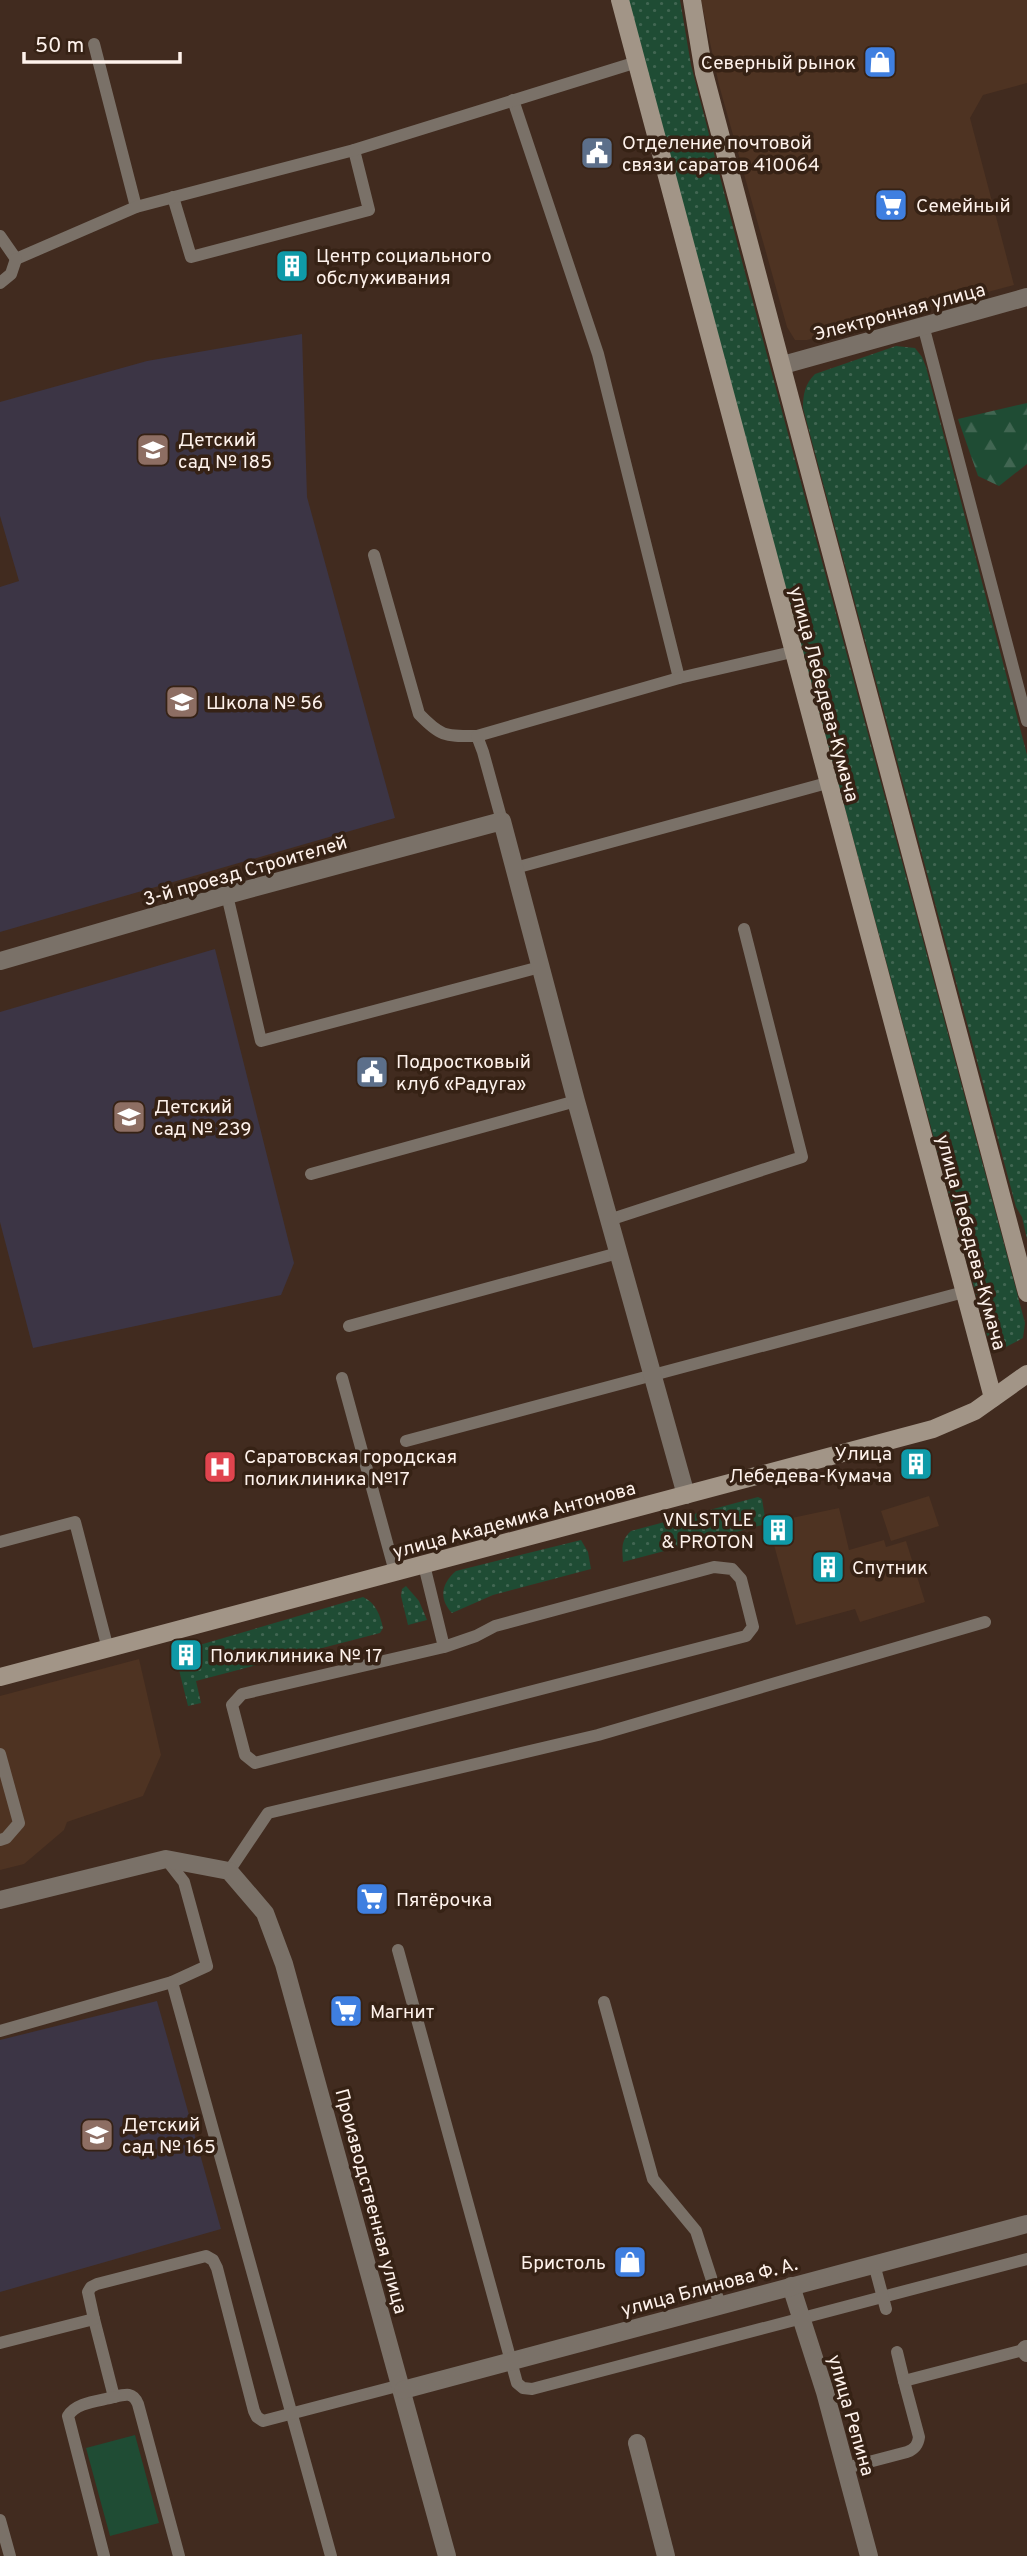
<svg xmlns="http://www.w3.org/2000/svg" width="1027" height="2556" viewBox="0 0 1027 2556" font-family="Overpass,sans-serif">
  <defs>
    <pattern id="grass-dots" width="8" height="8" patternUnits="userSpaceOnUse" patternTransform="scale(1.75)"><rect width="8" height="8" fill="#1f4c34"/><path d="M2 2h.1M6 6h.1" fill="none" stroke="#416652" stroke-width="1.8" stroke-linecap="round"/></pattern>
    <pattern id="forest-firs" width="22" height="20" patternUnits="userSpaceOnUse" patternTransform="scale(1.75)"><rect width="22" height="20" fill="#1f4c34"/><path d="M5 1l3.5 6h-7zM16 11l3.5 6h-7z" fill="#416652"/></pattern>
  </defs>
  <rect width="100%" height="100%" fill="#412b1f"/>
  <g fill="#4e3322">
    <path d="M701 0H1027V83L983 95 970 118 1014 285 807 340H795L787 327 719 85Z"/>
    <path d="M929 1496 939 1526 891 1541 881 1511Z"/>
    <path d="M839 1508 849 1550 884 1540 886 1547 906 1541 925 1602 860 1622 855 1609 796 1625 768 1523Z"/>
    <path d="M139 1659 161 1755 143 1796 67 1822 64 1830 24 1864 0 1870V1696Z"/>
  </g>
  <g fill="#3c3545">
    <path d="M302 334 307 497 395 818 0 932V587L19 581 0 516V402L147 361Z"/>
    <path d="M215 949 294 1263 281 1295 33 1348 0 1222V1012Z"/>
    <path d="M157 2001 221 2229 0 2292V2040Z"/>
  </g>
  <g fill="url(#grass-dots)">
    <path d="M627 0H680L691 65 739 250 1025 1323 1023 1338 1006 1347 992 1345 987 1335Z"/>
    <path d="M896 346 915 348 922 357 926 367 1027 755V1239L1022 1217 1016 1207 803 408C803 394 805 384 815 374Z"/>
    <path d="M758 1497 762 1499 766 1524 623 1562C622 1548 621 1540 631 1531Z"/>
    <path d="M581 1540 588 1552 591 1569 493 1595 452 1613C438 1598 442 1583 456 1571Z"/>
    <path d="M406 1586 419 1601 427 1620 408 1625 401 1596 402 1589Z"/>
    <path d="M363 1597C376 1603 380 1615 383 1628L380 1633 196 1681 201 1703 188 1706 177 1662 198 1657 196 1646Z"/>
  </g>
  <path fill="url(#forest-firs)" d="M1027 403V464L999 486 978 476 958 419Z"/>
  <path fill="#1f4c34" d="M135 2435 159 2523 110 2536 86 2448Z"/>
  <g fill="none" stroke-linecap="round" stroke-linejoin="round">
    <g stroke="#7a7168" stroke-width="12">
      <path d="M94 44 136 207"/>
      <path d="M513 100 598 354 679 678"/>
      <path d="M173 197 191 257 369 210 354 150"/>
      <path d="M0 236 16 259 136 207 354 150 637 62"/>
      <path d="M0 283 11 274 16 259"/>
      <path d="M923 325 1027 721"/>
      <path d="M374 555 419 714C441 737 445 736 477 736L483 752 502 821"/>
      <path d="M477 736 679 678 792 652"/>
      <path d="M515 868 827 783"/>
      <path d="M227 895 261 1041 540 967"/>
      <path d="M311 1174 576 1101"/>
      <path d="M609 1220 802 1157 744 929"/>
      <path d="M349 1326 618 1253"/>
      <path d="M342 1378 395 1572"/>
      <path d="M406 1441 964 1292"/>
      <path d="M0 1542 75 1522 108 1649"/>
      <path d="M424 1565 444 1647 242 1694 232 1705 245 1755 255 1763 746 1636 753 1627 741 1579 732 1569 714 1567 495 1626 476 1636 444 1647"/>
      <path d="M0 1754 19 1823 6 1838 0 1840"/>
      <path d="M229 1871 268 1813 598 1735 985 1622"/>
      <path d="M398 1950 517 2383 523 2388 532 2389 1027 2259"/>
      <path d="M172 1982 331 2556"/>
      <path d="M604 2002 653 2179 696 2231 720 2305"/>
      <path d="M0 2031 172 1982 207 1966 184 1882 166 1859"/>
      <path d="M874 2264 886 2309"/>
      <path d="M94 2319 114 2397C126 2394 133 2392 138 2404L179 2556"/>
      <path d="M0 2343 94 2319 88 2292 91 2287 97 2284 206 2256 213 2260 217 2268 254 2411 257 2417 263 2421 401 2385"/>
      <path d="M897 2352 904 2381"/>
      <path d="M846 2468 907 2452C915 2449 918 2445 919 2437L904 2381 1027 2349"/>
      <path d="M0 2520 10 2556"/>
      <path d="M104 2556 68 2416C76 2402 100 2401 114 2397"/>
    </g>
    <g stroke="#7a7168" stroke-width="18">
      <path d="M783 365 1027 297"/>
      <path d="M0 961 227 895 502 821 576 1101 686 1495"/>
      <path d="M0 1900 166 1859 229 1871 265 1913 284 1964 447 2556"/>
      <path d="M791 2286 825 2392 869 2556"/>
      <path d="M1026 2349 1027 2353"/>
      <path d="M403 2390 1027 2224"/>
      <path d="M637 2443 666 2556"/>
    </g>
    <g stroke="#a29587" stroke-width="18">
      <path d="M620 0 993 1398"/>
      <path d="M692 0 704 73 1027 1293"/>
      <path d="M0 1677 933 1429 975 1411 1027 1374"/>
    </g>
  </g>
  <defs>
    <symbol id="shop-square" viewBox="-11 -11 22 22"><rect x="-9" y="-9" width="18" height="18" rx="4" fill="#3f7fe0" stroke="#362215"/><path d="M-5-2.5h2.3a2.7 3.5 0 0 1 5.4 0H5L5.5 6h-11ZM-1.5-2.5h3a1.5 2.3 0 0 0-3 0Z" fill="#fff"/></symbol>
    <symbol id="civic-square" viewBox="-11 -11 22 22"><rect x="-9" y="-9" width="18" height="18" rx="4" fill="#5c6f8a" stroke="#362215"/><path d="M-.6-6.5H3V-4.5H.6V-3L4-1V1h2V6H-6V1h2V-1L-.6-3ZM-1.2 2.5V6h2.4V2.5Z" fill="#fff"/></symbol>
    <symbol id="supermarket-square" viewBox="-11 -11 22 22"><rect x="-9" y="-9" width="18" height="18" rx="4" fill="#3f7fe0" stroke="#362215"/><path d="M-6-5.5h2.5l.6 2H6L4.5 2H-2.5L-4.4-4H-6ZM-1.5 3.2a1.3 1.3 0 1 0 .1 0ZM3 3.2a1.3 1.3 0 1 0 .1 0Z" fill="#fff"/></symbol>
    <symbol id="building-square" viewBox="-11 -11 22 22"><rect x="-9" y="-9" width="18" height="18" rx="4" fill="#0f9aa8" stroke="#362215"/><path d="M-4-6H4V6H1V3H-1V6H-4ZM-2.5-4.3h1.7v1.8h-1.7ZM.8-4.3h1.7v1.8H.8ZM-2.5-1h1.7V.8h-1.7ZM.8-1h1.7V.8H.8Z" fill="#fff"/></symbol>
    <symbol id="school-square" viewBox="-11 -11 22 22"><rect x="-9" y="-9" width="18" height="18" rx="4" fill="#8d6e63" stroke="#362215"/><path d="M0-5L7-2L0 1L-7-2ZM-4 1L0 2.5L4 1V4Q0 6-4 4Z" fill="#fff"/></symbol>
    <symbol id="hospital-square" viewBox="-11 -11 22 22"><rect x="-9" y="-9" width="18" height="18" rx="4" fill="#e0444e" stroke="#362215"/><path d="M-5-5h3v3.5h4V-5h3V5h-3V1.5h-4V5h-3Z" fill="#fff"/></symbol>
  </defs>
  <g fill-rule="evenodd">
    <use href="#shop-square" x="861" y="43" width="38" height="38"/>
    <use href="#civic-square" x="578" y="134" width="38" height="38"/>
    <use href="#supermarket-square" x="872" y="186" width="38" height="38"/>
    <use href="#building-square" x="273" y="247" width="38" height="38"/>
    <use href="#school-square" x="134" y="431" width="38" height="38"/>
    <use href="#school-square" x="163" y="683" width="38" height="38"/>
    <use href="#civic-square" x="353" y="1053" width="38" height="38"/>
    <use href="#school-square" x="110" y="1098" width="38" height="38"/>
    <use href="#building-square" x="897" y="1445" width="38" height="38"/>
    <use href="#hospital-square" x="201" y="1448" width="38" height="38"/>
    <use href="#building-square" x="759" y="1511" width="38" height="38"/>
    <use href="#building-square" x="809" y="1548" width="38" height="38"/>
    <use href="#building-square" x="167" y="1636" width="38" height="38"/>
    <use href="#supermarket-square" x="353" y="1880" width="38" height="38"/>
    <use href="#supermarket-square" x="327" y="1992" width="38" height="38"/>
    <use href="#school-square" x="78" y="2116" width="38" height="38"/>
    <use href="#shop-square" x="611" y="2243" width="38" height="38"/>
  </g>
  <g text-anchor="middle" stroke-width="7" stroke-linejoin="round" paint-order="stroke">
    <g font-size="19" fill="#fef2ec" stroke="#362215" text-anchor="start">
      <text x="856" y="69" text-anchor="end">Северный рынок</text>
      <text x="622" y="149">Отделение почтовой<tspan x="622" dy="22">связи саратов 410064</tspan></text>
      <text x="916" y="212">Семейный</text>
      <text x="316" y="262">Центр социального<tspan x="316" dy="22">обслуживания</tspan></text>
      <text x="178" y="446">Детский<tspan x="178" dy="22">сад № 185</tspan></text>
      <text x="206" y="709">Школа № 56</text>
      <text x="396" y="1068">Подростковый<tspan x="396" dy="22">клуб «Радуга»</tspan></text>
      <text x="154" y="1113">Детский<tspan x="154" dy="22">сад № 239</tspan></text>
      <text x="892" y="1460" text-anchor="end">Улица<tspan x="892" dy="22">Лебедева-Кумача</tspan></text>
      <text x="244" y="1463">Саратовская городская<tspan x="244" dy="22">поликлиника №17</tspan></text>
      <text x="754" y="1526" text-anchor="end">VNLSTYLE<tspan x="754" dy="22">&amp; PROTON</tspan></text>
      <text x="852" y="1574">Спутник</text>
      <text x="210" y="1662">Поликлиника № 17</text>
      <text x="396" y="1906">Пятёрочка</text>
      <text x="370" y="2018">Магнит</text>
      <text x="122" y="2131">Детский<tspan x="122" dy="22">сад № 165</tspan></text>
      <text x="606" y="2269" text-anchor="end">Бристоль</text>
    </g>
    <g font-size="19" fill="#fef2ec" stroke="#362215">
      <text transform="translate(899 311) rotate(-15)" y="7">Электронная улица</text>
      <text transform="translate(825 694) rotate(75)" y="7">улица Лебедева-Кумача</text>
      <text transform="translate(245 870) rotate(-16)" y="7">3-й проезд Строителей</text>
      <text transform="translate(972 1242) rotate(75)" y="7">улица Лебедева-Кумача</text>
      <text transform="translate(514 1519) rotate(-15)" y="7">улица Академика Антонова</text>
      <text transform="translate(372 2201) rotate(75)" y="7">Производственная улица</text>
      <text transform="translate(709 2286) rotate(-15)" y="7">улица Блинова Ф. А.</text>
      <text transform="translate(852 2415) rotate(74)" y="7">улица Репина</text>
    </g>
  </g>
  <path d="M24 52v10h156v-10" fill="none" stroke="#fef2ec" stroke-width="3.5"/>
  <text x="35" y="52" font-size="21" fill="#fef2ec" stroke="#362215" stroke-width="5" paint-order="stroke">50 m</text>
</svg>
